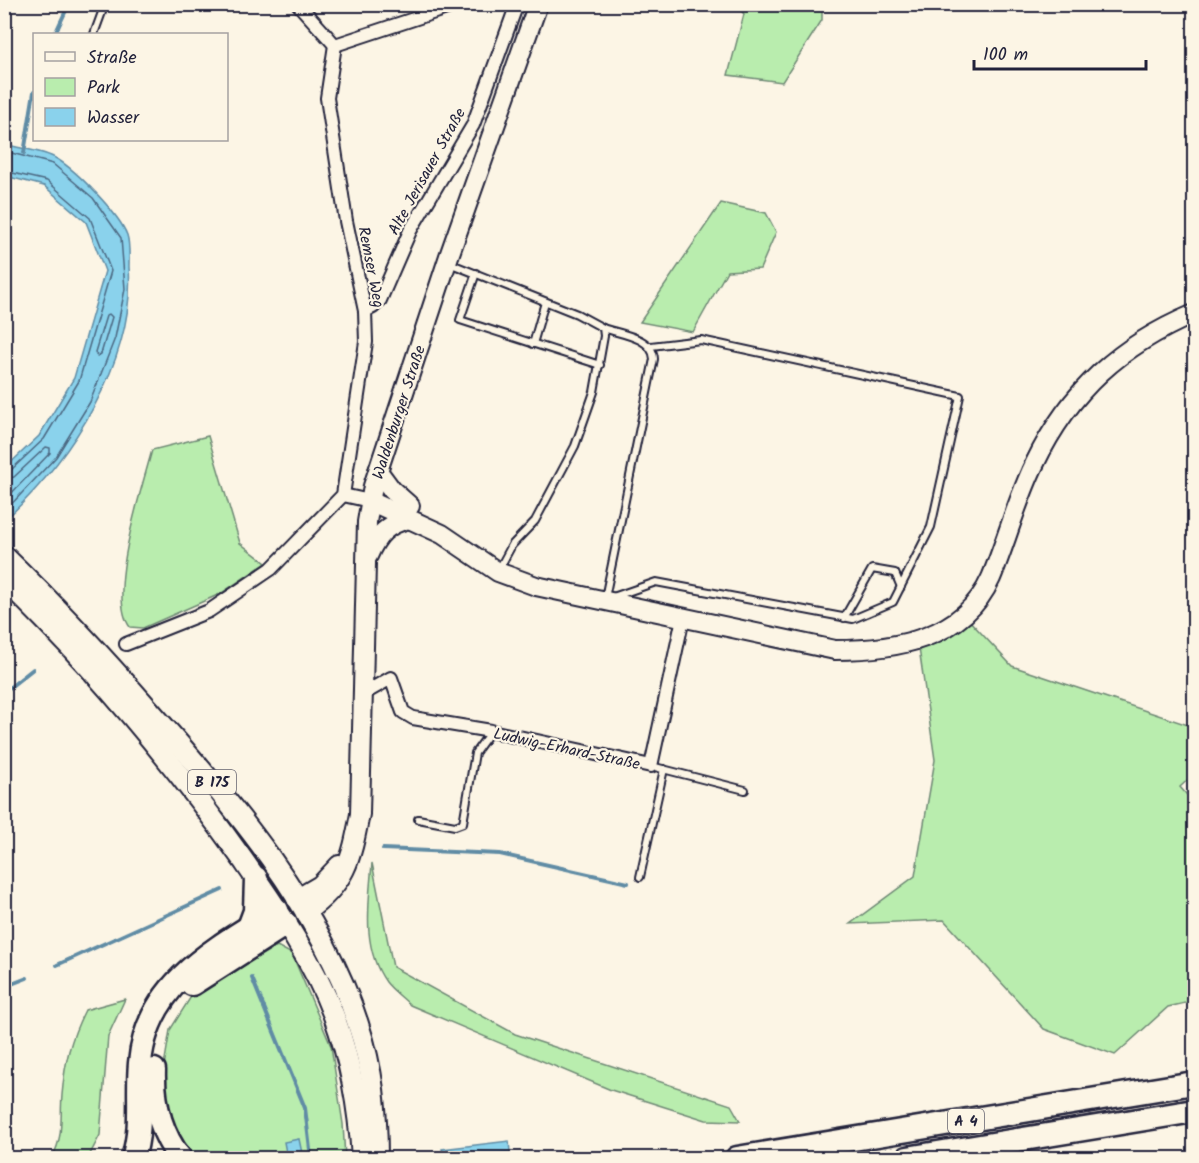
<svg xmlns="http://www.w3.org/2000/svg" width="1199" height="1163" viewBox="0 0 1199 1163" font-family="Kalam,sans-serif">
  <rect width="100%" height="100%" fill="#fcf5e5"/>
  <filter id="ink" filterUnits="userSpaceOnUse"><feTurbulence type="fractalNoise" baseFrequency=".0167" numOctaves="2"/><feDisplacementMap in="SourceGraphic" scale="12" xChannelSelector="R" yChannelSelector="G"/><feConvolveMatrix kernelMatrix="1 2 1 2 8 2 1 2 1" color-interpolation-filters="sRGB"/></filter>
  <g filter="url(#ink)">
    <g fill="#b9edae" stroke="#6e8874" stroke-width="1.5">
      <path d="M736 5H822V20L782 82 728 75 744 14Z"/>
      <path d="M721 203 766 213 776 232 760 269 727 271 693 332 640 322Z"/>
      <path d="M208 436 240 543 266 563 220 594 143 628 130 627C106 596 142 488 152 450Z"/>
      <path d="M967 618 1012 666 1194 727V774L1180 787 1194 803V1001L1168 1007 1115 1055 1044 1029 944 920 850 924 915 876 935 760 919 648Z"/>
      <path d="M372 863 393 967 515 1034 731 1105 740 1121 706 1120 611 1090 410 1005C403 998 392 990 386 982 361 947 369 903 372 863Z"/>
      <path d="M277 946 292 954 331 1046 343 1124 345 1158H193L170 1123 163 1072 170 1030 192 995Z"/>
      <path d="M125 999 108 1036 100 1135 88 1158H52C64 1135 60 1120 62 1095 65 1061 70 1040 85 1010Z"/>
    </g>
    <g fill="#8ad2ec" stroke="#608ca5" stroke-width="1.5">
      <path d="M5 144C20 149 43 150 57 159 77 171 119 214 127 235 130 244 129 258 129 267 136 361 71 459 5 520V468L39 436 74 378 105 271 86 222 44 186 5 176Z"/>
      <path d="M299 1139 303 1158H287L284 1142Z"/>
      <path d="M509 1141 510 1152 468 1158H444L442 1149Z"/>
    </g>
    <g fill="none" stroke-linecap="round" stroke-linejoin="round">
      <g stroke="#4c6882" stroke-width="1.5">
        <path d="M4 151 53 164 93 198 121 238 125 289 115 338 90 402 56 457 4 512"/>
        <path d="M4 171 47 181 90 218 111 271 79 381 44 439 11 470 4 472"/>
        <path d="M109 314 112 317 101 354 97 356 95 352 106 316Z"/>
        <path d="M4 479 14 477 46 447 50 448V453L4 501"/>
      </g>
      <g stroke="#608ca5" stroke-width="4">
        <path d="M55 34 69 4"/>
        <path d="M24 153 34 92"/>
        <path d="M4 692 33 669"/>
        <path d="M383 849 500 854 628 883"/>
        <path d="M57 965 222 890"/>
        <path d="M252 978 305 1108 311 1158"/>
        <path d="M4 987 27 978"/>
      </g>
      <defs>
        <g id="lane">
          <path d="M94 34 105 4"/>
          <path d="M449 263 577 314 603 328 604 336 594 392 575 446 535 521 512 545 498 571"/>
          <path d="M476 273 460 320 600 365"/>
          <path d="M603 328C620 334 653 337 654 359L605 598"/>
          <path d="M533 344 545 302"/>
          <path d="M613 597 656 582 853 619 893 602 931 527 960 396 701 340 651 346"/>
          <path d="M844 618 872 569 895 573 901 587"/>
          <path d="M651 766 745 790"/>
          <path d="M418 819 455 826 463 823 475 753 491 731"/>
          <path d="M640 877 664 769"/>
        </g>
        <g id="street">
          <path d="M298 4 335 45"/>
          <path d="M335 45 459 4"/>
          <path d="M365 311 373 307 380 300 410 231 473 125 517 4"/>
          <path d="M343 495 370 501"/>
          <path d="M126 644 209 611 271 569 343 495 366 342 365 311 346 221 327 98 335 45"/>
          <path d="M363 694 391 678 403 712 413 718 491 731 651 766 683 618"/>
        </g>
        <g id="secondary">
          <path d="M378 471 392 490 410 506"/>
          <path d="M370 501 442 534 498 572 536 586 835 650C894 650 963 640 991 578 1007 540 1017 499 1035 463 1070 390 1121 345 1194 314"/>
          <path d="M368 556C377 535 387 524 409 519"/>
          <path d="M296 899 320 885 339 865"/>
          <path d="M305 913C346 884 351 861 360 814L367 522 373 486 449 256 538 4"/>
        </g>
        <g id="primary">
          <path d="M4 556C56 606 104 658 151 712 231 802 321 908 358 1024 373 1069 377 1112 377 1158"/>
          <path d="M4 579C93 665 171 759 243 860 277 909 313 960 334 1016 351 1062 359 1109 362 1158"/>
        </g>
        <g id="highway">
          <path d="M249 927 255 911 256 878"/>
          <path d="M192 984 286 924"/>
          <path d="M154 1070C153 1102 161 1133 180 1158"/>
          <path d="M133 1158C143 1127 137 1095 140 1063 147 983 216 948 277 910"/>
          <path d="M737 1158 1194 1083"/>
          <path d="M907 1158 1194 1111"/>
        </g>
      </defs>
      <use href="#lane" stroke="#22223b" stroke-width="10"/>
      <use href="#street" stroke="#22223b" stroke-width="16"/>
      <use href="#secondary" stroke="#22223b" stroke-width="22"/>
      <use href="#primary" stroke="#22223b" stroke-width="24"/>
      <use href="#highway" stroke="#22223b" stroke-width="27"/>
      <use href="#lane" stroke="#fcf5e5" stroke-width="6"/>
      <use href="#street" stroke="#fcf5e5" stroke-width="12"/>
      <use href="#secondary" stroke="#fcf5e5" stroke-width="18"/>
      <use href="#primary" stroke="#fcf5e5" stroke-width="20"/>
      <use href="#highway" stroke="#fcf5e5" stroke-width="22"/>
    </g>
  </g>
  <g text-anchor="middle" stroke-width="4.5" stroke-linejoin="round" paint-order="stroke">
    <g fill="#fcf5e5" stroke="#63616e" stroke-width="1.5">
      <rect x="188" y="770" width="48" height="24" rx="4.5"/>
      <rect x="948" y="1109" width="36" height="24" rx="4.5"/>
    </g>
    <g font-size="15" font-weight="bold" fill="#22223b">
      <text x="212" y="787">B 175</text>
      <text x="966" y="1126">A 4</text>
    </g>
    <g font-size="16" fill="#22223b" stroke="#fcf5e5">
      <text transform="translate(426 171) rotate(-61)" y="6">Alte Jerisauer Straße</text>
      <text transform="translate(372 267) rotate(79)" y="6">Remser Weg</text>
      <text transform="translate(398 412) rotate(-72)" y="6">Waldenburger Straße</text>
      <text transform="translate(567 748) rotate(12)" y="6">Ludwig-Erhard-Straße</text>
    </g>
  </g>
  <rect width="1199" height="1163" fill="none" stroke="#fcf5e5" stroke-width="24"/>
  <rect x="12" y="12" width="1175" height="1139" fill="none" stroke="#22223b" stroke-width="2" filter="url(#ink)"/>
  <rect x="33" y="33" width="195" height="108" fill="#fcf5e5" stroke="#a5a1a1" stroke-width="1.5"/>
  <rect x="45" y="52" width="30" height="9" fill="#fcf5e5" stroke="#a5a1a1" stroke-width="1.5"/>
  <text x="87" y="63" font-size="18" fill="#22223b">Straße</text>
  <rect x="45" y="78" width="30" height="18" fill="#b9edae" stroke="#a5a1a1" stroke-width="1.5"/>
  <text x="87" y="93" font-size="18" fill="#22223b">Park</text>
  <rect x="45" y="108" width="30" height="18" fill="#8ad2ec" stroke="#a5a1a1" stroke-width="1.5"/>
  <text x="87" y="123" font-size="18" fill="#22223b">Wasser</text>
  <path d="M974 60v9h172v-9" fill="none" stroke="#22223b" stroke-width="3"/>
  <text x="983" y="60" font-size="18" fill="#22223b" stroke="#fcf5e5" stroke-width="4.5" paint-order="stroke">100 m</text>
</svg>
